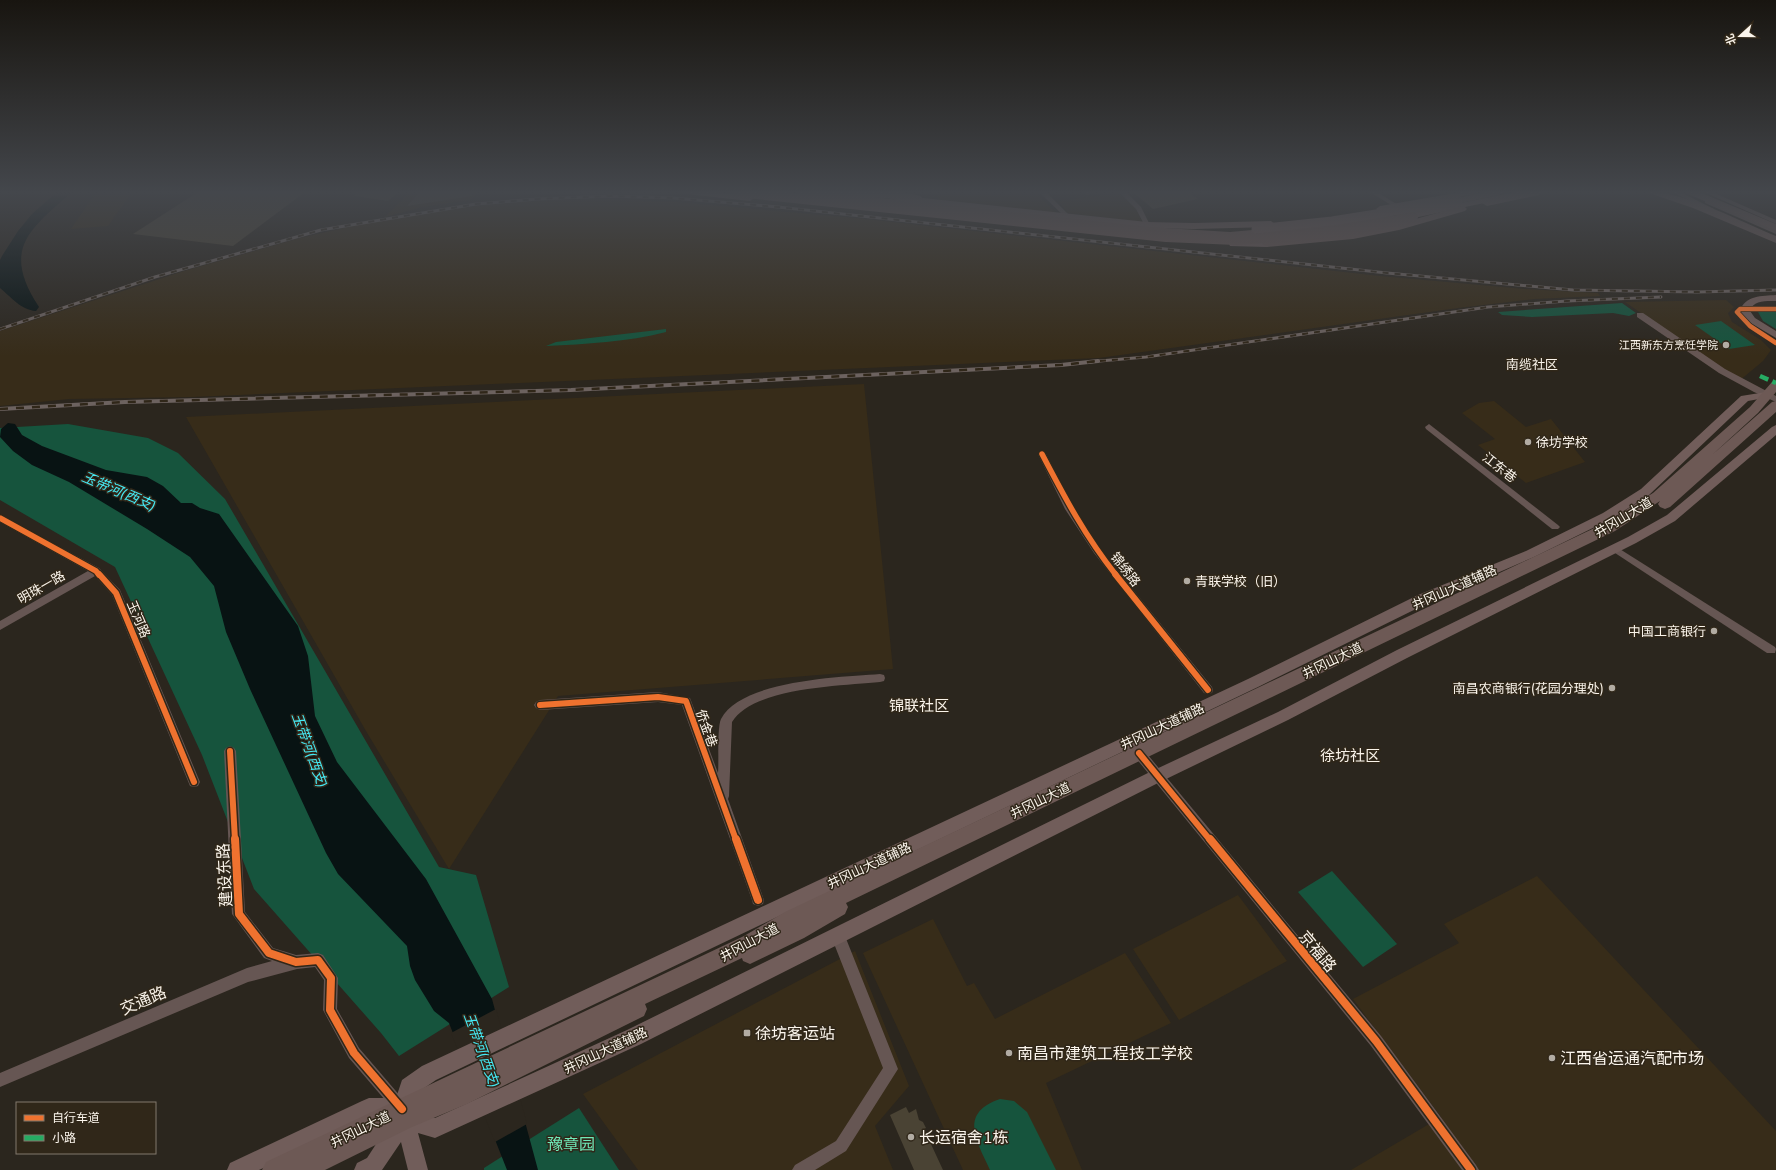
<svg xmlns="http://www.w3.org/2000/svg" width="1776" height="1170" viewBox="0 0 1776 1170" font-family="'Nunito Sans','Noto Sans SC',sans-serif">
  <rect width="100%" height="100%" fill="#2b261e"/>
  <g fill="#372c19">
    <path d="M117 192H132L108 226 71 229 95 194Z"/>
    <path d="M410 192H478L470 200 422 207 385 217Z"/>
    <path d="M959 192H1035L1057 214 940 200 936 196Z"/>
    <path d="M1118 193 1135 207 1142 222 1067 213 1059 201Z"/>
    <path d="M611 199 676 202 856 218 1380 276 1525 289 1598 293 1600 296 1535 299 1458 308 1099 358 191 397 69 399 0 406V331L184 271 300 238 357 225 452 209 493 204 546 200Z"/>
    <path d="M1726 300 1734 307 1728 313 1732 322 1761 340 1771 350 1763 361 1739 381 1625 302Z"/>
    <path d="M864 384 893 669 558 696 449 869 366 731 186 417Z"/>
    <path d="M1494 401 1526 427 1551 419 1585 462 1526 483 1478 445 1495 439 1462 413 1479 403Z"/>
    <path d="M1537 876 1776 1131V1170H1351L1441 1117 1353 999 1459 943 1444 924Z"/>
    <path d="M1238 895 1287 961 1179 1020 1133 949Z"/>
    <path d="M933 919 967 986 974 983 995 1019 1125 953 1171 1023 1046 1083 1082 1170H963L863 953Z"/>
    <path d="M855 951 909 1086 875 1126 893 1170H638L583 1094Z"/>
  </g>
  <g fill="#16543d">
    <path d="M1622 303 1636 313 1629 316 1613 313 1532 317 1502 315 1498 312Z"/>
    <path d="M1758 312H1776V329L1763 321Z"/>
    <path d="M1721 321 1755 345 1729 349 1695 325Z"/>
    <path d="M666 329V332C627 342 586 344 546 346L556 342Z"/>
    <path d="M68 424 148 438 178 453 225 499 439 867 476 875 509 987 399 1056 381 1033 254 889 202 755 115 567 0 500V428Z"/>
    <path d="M1332 871 1397 944 1363 967 1298 892Z"/>
    <path d="M1000 1099 1014 1101 1027 1112 1056 1170H990C977 1142 958 1113 1000 1099Z"/>
    <path d="M579 1108 619 1170H484V1168Z"/>
  </g>
  <g fill="#081313">
    <path d="M57 192H72C29 230 1 249 39 307L36 311C21 310 11 297 0 288V260L2 256 18 231 32 214Z"/>
    <path d="M8 423 15 424 22 435 42 446 106 470 147 477 163 486 181 503H192L200 508 219 514 298 626 308 656 315 716 337 762 426 879 492 999 538 1170H507L449 1023 434 1011 415 980 410 966 407 946 338 874 326 853 250 689 226 632 214 586 190 557 147 529 69 482 32 465 13 451 0 437 1 429Z"/>
  </g>
  <path fill="#2b261e" d="M496 1009 527 1124 495 1142 451 1033Z"/>
  <g fill="#4a4334">
    <path d="M198 192H305L233 246 133 234Z"/>
    <path d="M356 192H398L388 201 355 196Z"/>
    <path d="M420 192H472V196L407 206Z"/>
    <path d="M1133 192H1188L1198 199 1153 209Z"/>
    <path d="M906 1107 909 1113 916 1109 919 1120 923 1122 926 1128 924 1129 943 1170H914L890 1115Z"/>
  </g>
  <g fill="none" stroke-linecap="round" stroke-linejoin="round">
    <g fill="#665653" fill-rule="evenodd">
      <path d="M1039 192H1046L1070 216V218H1066Z"/>
      <path d="M1082 192H1097L1087 195Z"/>
      <path d="M1119 192H1126L1141 207 1150 225 1149 226H1145L1136 209Z"/>
      <path d="M1370 192H1377L1406 210 1401 211Z"/>
      <path d="M1672 192H1680L1714 209 1709 210Z"/>
      <path d="M1704 192H1712L1776 220V224Z"/>
      <path d="M1705 201H1709L1776 230V234L1705 203Z"/>
      <path d="M1637 313H1643L1725 369 1776 396V402L1754 392 1719 373 1637 317Z"/>
      <path d="M1429 424 1558 525 1560 527 1558 529H1552L1426 429 1425 427Z"/>
      <path d="M1042 451 1046 454 1074 508 1100 549 1212 687 1213 690 1212 693 1208 694 1204 693 1094 553 1065 509 1038 454Z"/>
      <path d="M0 515 99 568 120 590 200 782 198 786 194 787 190 786 112 595 95 576 0 630V621L88 571 0 522Z"/>
      <path d="M1615 546 1775 647 1776 649 1775 653H1767L1612 551 1610 549Z"/>
      <path d="M880 674 884 675 885 678 884 681 880 682C842 686 753 687 732 722L729 796 728 799 764 900 763 904 758 906 753 904 752 900 682 705 658 702 540 710 536 708 534 705 536 702 540 700 658 692 690 698 718 773C719 762 717 727 721 719 741 680 841 677 880 674Z"/>
      <path d="M230 746 234 748 236 751 245 912 273 948 296 955 318 953 323 955 338 978 337 1009 359 1048 407 1104 409 1109 407 1114 402 1116 397 1114 349 1058 323 1010 324 980 315 967 297 969 248 982 0 1087V1073L247 968 272 961 264 958 232 914 224 751 226 748Z"/>
      <path d="M1139 748 1143 749 1381 1036 1476 1165 1479 1170H1462L1371 1046 1135 757 1133 753 1135 749Z"/>
      <path d="M838 929 843 931 898 1069 846 1151 815 1170H792L795 1165 836 1141 883 1068 831 936 833 931Z"/>
    </g>
    <g fill="#715d5a" fill-rule="evenodd">
      <path d="M683 192H712L750 195 754 198 750 201 687 194Z"/>
      <path d="M822 192C834 192 871 189 879 196L875 198 826 194Z"/>
      <path d="M1462 192H1479L1475 194 1380 212 1376 209 1380 206Z"/>
      <path d="M1515 192H1530L1526 194 1400 221 1396 218 1400 215Z"/>
      <path d="M905 196 1147 222 1194 223 1271 221 1275 224 1271 227 1194 229 1147 228 902 201 901 199Z"/>
      <path d="M1233 241H1267L1271 244 1267 247 1230 246 1229 244Z"/>
      <path d="M1776 295V301C1766 301 1753 300 1750 311L1755 318 1776 331V338L1749 322 1740 311C1745 295 1762 296 1776 295Z"/>
      <path d="M1766 392 1770 393 1771 395 1770 397 1748 401 1649 495 1611 519 1534 557 1428 603 1258 687 436 1080 417 1093 412 1111 435 1118 627 1030 1152 771 1278 712 1397 650 1628 537 1667 515 1772 427 1776 425V435L1675 521 1636 543 1407 658 1288 720 1162 781 641 1044 435 1138 418 1133 428 1170H408L401 1142 382 1170H354L357 1163 367 1158 393 1118H370L259 1170H227L230 1163 362 1101 369 1098H396L402 1080 422 1066 1248 679 1418 595 1526 551 1603 513 1641 489 1741 396Z"/>
    </g>
    <g fill="#6d5955" fill-rule="evenodd">
      <path d="M797 192H827L1149 227 1230 232 1334 223 1387 213 1392 216 1387 219 1334 229 1230 238 1149 233 802 195Z"/>
      <path d="M1486 192H1504L1499 195 1442 207 1437 204 1442 201Z"/>
      <path d="M1526 192H1544L1539 195 1487 206 1482 203 1484 201Z"/>
      <path d="M1650 192C1683 191 1744 223 1776 236V243L1693 208 1652 194Z"/>
      <path d="M1686 192H1699L1776 224V231L1688 194Z"/>
      <path d="M1462 206 1465 207 1467 209 1465 211 1399 230 1353 239 1267 247 1262 244 1267 241 1353 233 1394 225Z"/>
      <path d="M1776 381V392L1758 413 1712 455 1772 402 1776 401V412L1670 507 1665 509 1660 507 1658 504 1660 501 1615 531 846 903 848 907 845 914 804 938 750 964 743 961 742 958 645 1004 647 1009 644 1016 467 1104 412 1127 325 1170H262L266 1162 744 936 785 912 1605 523 1653 493 1750 407 1772 382Z"/>
    </g>
    <defs>
      <g id="rail-far1">
        <path d="M0 329 155 277 321 230 476 204 537 199 610 196 674 198 778 207 1387 273 1573 290 1697 292 1776 290"/>
        <path d="M1088 362 1146 357 1488 307 1567 301 1661 297"/>
      </g>
      <path id="rail" d="M0 409 125 402 571 390 1061 365 1098 361"/>
    </defs>
    <use href="#rail-far1" stroke="#6c625f" stroke-width="3"/>
    <use href="#rail" stroke="#6c625f" stroke-width="4"/>
    <use href="#rail-far1" stroke="#302719" stroke-width="2" stroke-dasharray="6" stroke-linecap="butt"/>
    <use href="#rail" stroke="#302719" stroke-width="2.5" stroke-dasharray="8" stroke-linecap="butt"/>
    <g stroke="#715d5a" stroke-width="9">
      <path d="M861 192 890 194 918 200"/>
      <path d="M1256 229 1332 221 1458 201"/>
    </g>
    <path stroke="#6d5955" stroke-width="10" d="M737 192 1166 237 1236 240 1295 236 1342 231 1413 217"/>
    <path stroke="#26ab63" stroke-width="4.5" stroke-dasharray="9 4.5" stroke-linecap="butt" d="M1760 376 1776 383"/>
    <defs>
      <path id="cycleway-far3" d="M1776 309H1740L1737 312 1750 326 1776 343"/>
      <g id="cycleway-far2">
        <path d="M1042 454C1065 498 1085 536 1116 575"/>
        <path d="M0 518 96 571 99 575"/>
      </g>
      <g id="cycleway-far1">
        <path d="M99 574 116 593 194 782"/>
        <path d="M1115 574 1208 690"/>
        <path d="M540 705 658 697 686 701 736 840"/>
        <path d="M230 751 235 840"/>
        <path d="M1139 753 1210 840"/>
      </g>
      <g id="cycleway">
        <path d="M235 839 239 914 269 953 296 962 318 960 331 978 330 1010 354 1053 402 1109"/>
        <path d="M736 839 758 900"/>
        <path d="M1210 839 1376 1041 1471 1170"/>
      </g>
    </defs>
    <use href="#cycleway-far3" stroke="#302719" stroke-width="6"/>
    <use href="#cycleway-far2" stroke="#302719" stroke-width="8"/>
    <use href="#cycleway-far1" stroke="#302719" stroke-width="9"/>
    <use href="#cycleway" stroke="#302719" stroke-width="11"/>
    <use href="#cycleway-far3" stroke="#ef722f" stroke-width="4.5"/>
    <use href="#cycleway-far2" stroke="#ef722f" stroke-width="5.5"/>
    <use href="#cycleway-far1" stroke="#ef722f" stroke-width="6"/>
    <use href="#cycleway" stroke="#ef722f" stroke-width="8"/>
  </g>
  <linearGradient id="sky" x2="0" y2="1"><stop stop-color="#181510"/><stop offset="0.54" stop-color="#44474c"/><stop offset="1" stop-color="#44474c" stop-opacity="0"/></linearGradient>
  <rect width="1776" height="356" fill="url(#sky)"/>
  <g fill="#b2aca3" stroke="#302719" stroke-width="1.5">
    <circle cx="1726" cy="345" r="4"/>
    <circle cx="1528" cy="442" r="4"/>
    <circle cx="1187" cy="581" r="4"/>
    <circle cx="1714" cy="631" r="4"/>
    <circle cx="1612" cy="688" r="4"/>
    <rect x="743" y="1029" width="8" height="8" rx="2"/>
    <circle cx="1009" cy="1053" r="4"/>
    <circle cx="1552" cy="1058" r="4"/>
    <circle cx="911" cy="1137" r="4"/>
  </g>
  <g text-anchor="middle" stroke-width="3" stroke-linejoin="round" paint-order="stroke">
    <g font-size="11" fill="#faf4eb" stroke="#302719" text-anchor="end">
      <text x="1718" y="349">江西新东方烹饪学院</text>
    </g>
    <g font-size="13" fill="#faf4eb" stroke="#302719">
      <text x="1532" y="369">南缆社区</text>
    </g>
    <g font-size="13" fill="#faf4eb" stroke="#302719" text-anchor="start">
      <text x="1536" y="447">徐坊学校</text>
      <text x="1195" y="586">青联学校（旧）</text>
      <text x="1706" y="636" text-anchor="end">中国工商银行</text>
      <text x="1604" y="693" text-anchor="end">南昌农商银行(花园分理处)</text>
    </g>
    <g font-size="13" fill="#faf4eb" stroke="#302719">
      <text transform="translate(1500 467) rotate(38)" y="5">江东巷</text>
      <text transform="translate(1623 517) rotate(-31)" y="5">井冈山大道</text>
      <text transform="translate(1126 569) rotate(52)" y="5">锦绣路</text>
      <text transform="translate(41 587) rotate(-30)" y="5">明珠一路</text>
      <text transform="translate(1454 587) rotate(-24)" y="5">井冈山大道辅路</text>
      <text transform="translate(139 619) rotate(67)" y="5">玉河路</text>
      <text transform="translate(1332 660) rotate(-26)" y="5">井冈山大道</text>
      <text transform="translate(1162 726) rotate(-25)" y="5">井冈山大道辅路</text>
      <text transform="translate(707 728) rotate(70)" y="5">侨金巷</text>
      <text transform="translate(1040 800) rotate(-26)" y="5">井冈山大道</text>
      <text transform="translate(869 865) rotate(-25)" y="5">井冈山大道辅路</text>
      <text transform="translate(749 942) rotate(-28)" y="5">井冈山大道</text>
      <text transform="translate(605 1050) rotate(-25)" y="5">井冈山大道辅路</text>
      <text transform="translate(360 1129) rotate(-26)" y="5">井冈山大道</text>
    </g>
    <g font-size="14" font-style="italic" fill="#45e9f4" stroke="#302719">
      <text transform="translate(119 491) rotate(23)" y="5">玉带河(西支)</text>
      <text transform="translate(310 750) rotate(70)" y="5">玉带河(西支)</text>
      <text transform="translate(482 1050) rotate(70)" y="5">玉带河(西支)</text>
    </g>
    <g font-size="15" fill="#faf4eb" stroke="#302719">
      <text x="919" y="711">锦联社区</text>
      <text x="1350" y="761">徐坊社区</text>
    </g>
    <g font-size="16" fill="#faf4eb" stroke="#302719">
      <text transform="translate(224 875) rotate(-93)" y="6">建设东路</text>
      <text transform="translate(1318 951) rotate(50)" y="6">京福路</text>
      <text transform="translate(143 1000) rotate(-23)" y="6">交通路</text>
    </g>
    <g font-size="16" fill="#faf4eb" stroke="#302719" text-anchor="start">
      <text x="755" y="1039">徐坊客运站</text>
      <text x="1017" y="1059">南昌市建筑工程技工学校</text>
      <text x="1560" y="1064">江西省运通汽配市场</text>
      <text x="919" y="1143">长运宿舍1栋</text>
    </g>
    <g font-size="16" fill="#6fe9b8" stroke="#302719">
      <text x="571" y="1150">豫章园</text>
    </g>
  </g>
  <rect x="16" y="1102" width="140" height="52" fill="#302719" stroke="#81796d"/>
  <rect x="24" y="1115" width="20" height="6" fill="#ef722f" stroke="#81796d"/>
  <text x="52" y="1122" font-size="12" fill="#faf4eb">自行车道</text>
  <rect x="24" y="1135" width="20" height="6" fill="#26ab63" stroke="#81796d"/>
  <text x="52" y="1142" font-size="12" fill="#faf4eb">小路</text>
  <g transform="translate(1740 36) rotate(249)" stroke="#302719" stroke-width="3" paint-order="stroke">
  <path d="M0-3L7 15L0 10L-7 15Z" fill="#faf4eb"/>
  <text y="-6" font-size="11" font-weight="bold" text-anchor="middle" fill="#faf4eb">北</text>
  </g>
</svg>
